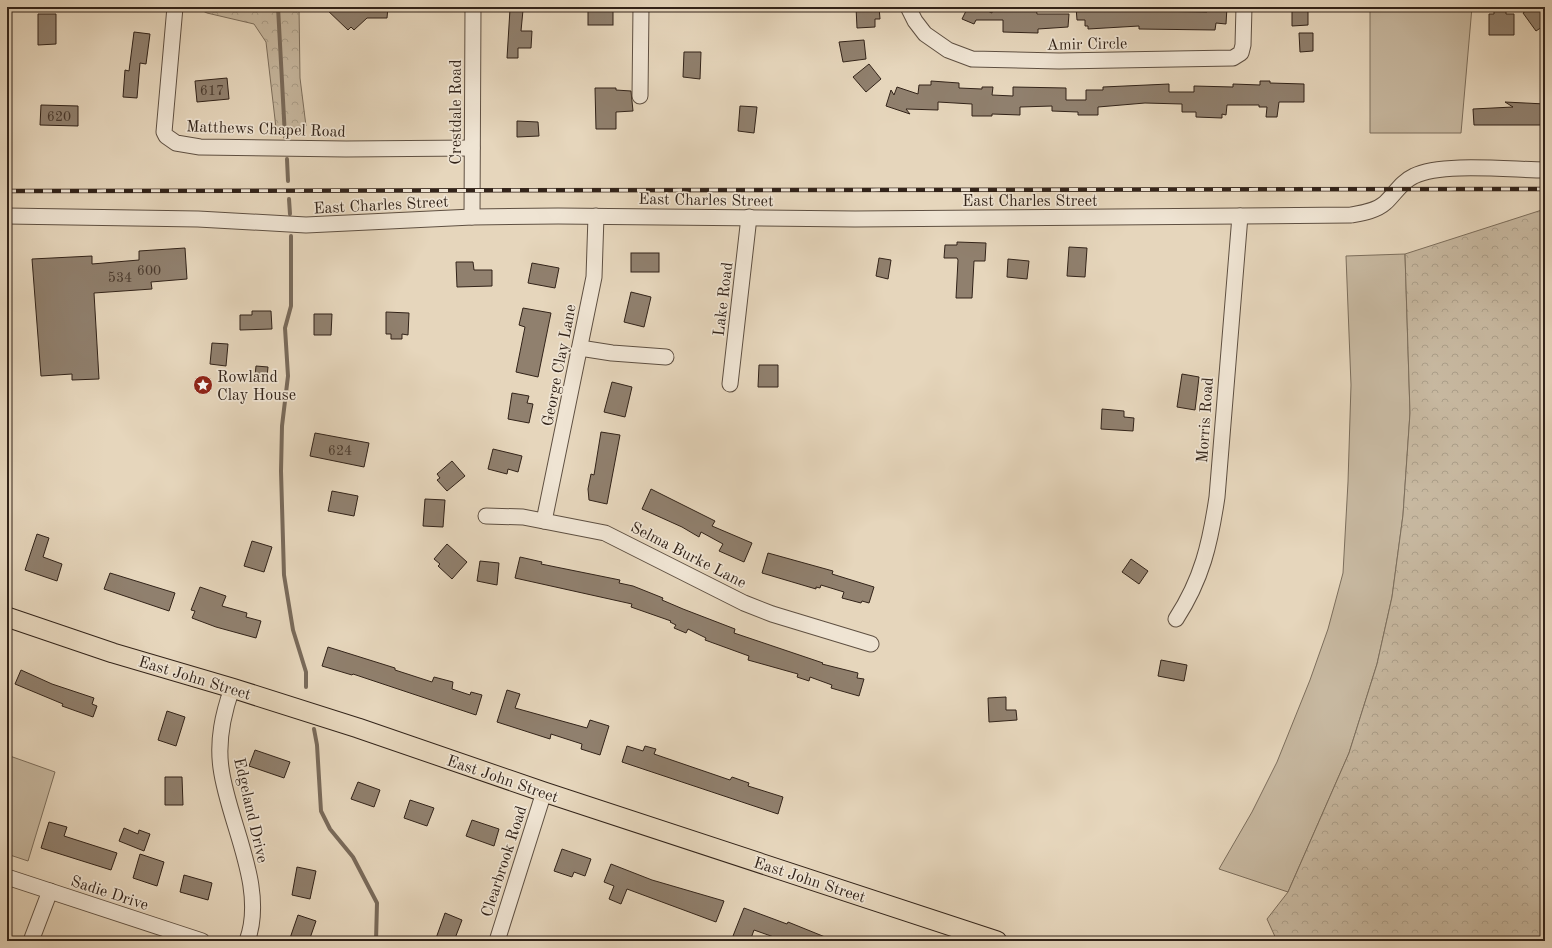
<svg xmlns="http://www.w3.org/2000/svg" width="1552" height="948" viewBox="0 0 1552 948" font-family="'Old Standard TT',serif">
  <defs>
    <pattern id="forest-crowns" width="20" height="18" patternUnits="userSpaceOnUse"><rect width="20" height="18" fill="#c7b8a0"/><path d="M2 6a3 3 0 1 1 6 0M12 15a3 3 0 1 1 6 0" fill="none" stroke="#ab9e89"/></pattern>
  </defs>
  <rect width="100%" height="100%" fill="#e6d6bc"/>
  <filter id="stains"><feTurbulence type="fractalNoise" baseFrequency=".005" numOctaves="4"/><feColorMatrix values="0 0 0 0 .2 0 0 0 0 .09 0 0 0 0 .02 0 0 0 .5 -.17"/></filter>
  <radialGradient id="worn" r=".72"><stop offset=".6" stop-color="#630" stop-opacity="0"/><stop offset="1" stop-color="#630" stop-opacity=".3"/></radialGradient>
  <g fill="#c7b8a0" stroke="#7c6e5c">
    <path d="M1370 7H1399V9L1472 7 1461 133H1370Z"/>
    <path d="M1405 254 1410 413 1403 515 1392 597 1377 664 1349 753 1288 892 1219 869 1252 812 1277 762 1310 680 1328 629 1343 573 1348 482 1351 385 1346 256Z"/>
    <path d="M7 755 55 772 28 861 7 854Z"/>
  </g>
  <g fill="url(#forest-crowns)" stroke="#7c6e5c">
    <path d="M195 7H299L300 78 306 126 297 129 276 128 266 42 254 24 207 13Z"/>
    <path d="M1545 209V941H1277L1267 919 1288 892 1349 753 1377 664 1392 597 1403 515 1410 413 1405 254Z"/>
  </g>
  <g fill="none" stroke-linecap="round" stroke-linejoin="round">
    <g stroke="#796a5a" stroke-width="4">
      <path d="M278 7 285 137"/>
      <path d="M287 159 288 181"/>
      <path d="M289 199 290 214"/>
      <path d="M291 236V306L285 328 288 376 282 426 281 471 284 575 293 630 306 672V687"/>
      <path d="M314 729 317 745 321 811 330 829 353 857 377 903 376 941"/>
    </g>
  </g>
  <g fill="#90806e" stroke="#322319">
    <path d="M324 7H388L387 18H367L354 30 351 27 348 30Z"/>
    <rect x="588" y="7" width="25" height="18"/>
    <path d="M856 7H879L880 19H875V27L857 28Z"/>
    <path d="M968 7H979L992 13V7H1036L1037 14H1069L1068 27 1038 29V33L1003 32V20H976L974 24 962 19Z"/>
    <path d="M1076 7H1148V11L1207 12V7H1227L1226 24 1216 23 1215 30 1139 29V26L1088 29V26H1085V20H1077Z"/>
    <path d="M1292 7H1308V25L1292 26Z"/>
    <path d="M1531 7H1545V25L1536 31 1523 13Z"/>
    <path d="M510 9 523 10 521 31H532L531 48H518V58H507Z"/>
    <path d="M1506 10V14H1514V35H1489V14H1494V11Z"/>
    <path d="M38 14H56V44L38 45Z"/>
    <path d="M134 32 150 34 146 64 140 63 137 98 123 97 125 70 129 71Z"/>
    <path d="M1299 33H1313V51L1300 52Z"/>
    <path d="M864 40 866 59 843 62 839 42Z"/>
    <path d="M684 52H701L700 79 683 77Z"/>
    <path d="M869 64 881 79 866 92 853 77Z"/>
    <path d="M227 78 229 99 197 102 195 81Z"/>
    <path d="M931 81 959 83V88L982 89V87H993L992 95 1013 96V87L1066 88V100H1086V90H1103V87L1169 84V92H1194V86L1233 87V84L1260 85V81H1270V83L1304 84V102H1279L1277 117H1266L1267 107H1259V105H1227L1226 115 1222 114V118L1196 117V112H1182V104L1145 103 1098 107V115H1078V112L1052 111V106L1020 107V115L992 114V116H972V104L938 102V110L906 109 910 114 886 106 891 90 894 95 897 87 918 94 919 85H931Z"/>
    <path d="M595 88H616V90L631 91 633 111 616 112V129H596Z"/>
    <path d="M1505 102 1545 104 1544 125H1474L1473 109 1513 107Z"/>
    <path d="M41 105 78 106V126L40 125Z"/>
    <path d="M740 106 757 107 754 133 738 131Z"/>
    <path d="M517 121 538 122 539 136 517 137Z"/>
    <path d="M957 242 986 243 985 261H974L972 298H956L958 260 957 258H944L945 245H957Z"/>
    <path d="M1069 247 1087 248 1085 277 1067 276Z"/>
    <path d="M185 248 187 279 151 282 152 289 94 293 99 379 72 380V374L41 376 32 259 92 256V264L139 260V251Z"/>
    <rect x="631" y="253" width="28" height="19"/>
    <path d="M879 258 891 260 888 279 876 276Z"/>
    <path d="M1008 259 1029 261 1027 279 1007 277Z"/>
    <path d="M456 262H473L474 270H492V286L457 287Z"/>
    <path d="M532 263 559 268 555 288 528 283Z"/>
    <path d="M631 292 651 297 644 327 624 322Z"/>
    <path d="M523 308 551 313 538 377 516 372 525 327 519 325Z"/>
    <path d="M252 311H271L272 329 240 330V315H252Z"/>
    <path d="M386 312 409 313 408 335 402 334V339H391V334H386Z"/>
    <path d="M314 314H332L331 335H314Z"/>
    <path d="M212 343 228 344 226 366 210 364Z"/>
    <path d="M759 365H778V387H758Z"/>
    <path d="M256 366 268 367 267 377 255 376Z"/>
    <path d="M1182 374 1199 377 1195 410 1177 407Z"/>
    <path d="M612 382 632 387 625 417 604 412Z"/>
    <path d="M512 393 529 396 527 403 533 404 529 423 508 419Z"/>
    <path d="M1102 409 1124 411V417L1134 418 1133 431 1101 429Z"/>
    <path d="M601 432 620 435 607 504 589 500 588 489 591 474 594 475Z"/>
    <path d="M315 433 369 443 364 467 310 456Z"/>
    <path d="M493 449 522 456 518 472 508 469 507 474 488 469Z"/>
    <path d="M452 461 465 476 447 491 437 480 440 478 437 474Z"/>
    <path d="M651 489 715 521 712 526 752 543 744 562 719 551 723 544 701 532 699 537 682 527 642 509Z"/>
    <path d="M332 491 358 496 354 516 328 511Z"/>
    <path d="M425 499 445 500 443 527 423 526Z"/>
    <path d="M37 534 49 538 43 557 62 564 57 581 25 570Z"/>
    <path d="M252 541 272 547 264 572 244 566Z"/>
    <path d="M447 544 467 562 452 579 438 566 440 564 434 559Z"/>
    <path d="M768 553 833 571 832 574 874 587 869 603 862 601 861 603 842 598 844 592 821 585 820 588 816 587V589L762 573Z"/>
    <path d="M520 557 542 562 541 564 620 580 619 583 633 586 663 598 662 600 683 609 735 629 734 633 823 663 822 664 858 673 857 678 864 679 859 696 831 688 832 685 810 677 809 681 797 677 798 674 748 660 749 656 705 640 706 638 688 629 686 633 674 628 676 625 670 622 671 621 631 607 632 604 515 578Z"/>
    <path d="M1131 559 1148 571 1139 584 1122 572Z"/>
    <path d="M480 561 499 563 497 585 477 581Z"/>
    <path d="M110 573 175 593 169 611 104 589Z"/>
    <path d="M200 587 226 596 222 606 247 613 246 617 261 621 256 638 216 627 192 618 195 611 191 610Z"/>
    <path d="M328 647 395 668V670L432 682 434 677 453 682 452 689 470 695 471 692 482 695 476 715 353 674 352 675 322 666Z"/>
    <path d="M1161 660 1187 665 1184 681 1158 676Z"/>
    <path d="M21 670 52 684 94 698 92 704 97 706 93 717 62 706 63 704 15 684Z"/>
    <path d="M507 690 520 694 515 708 587 728 590 720 609 726 600 755 581 749 582 744 551 734 550 739 497 722Z"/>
    <path d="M1006 697V710H1016L1017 720 989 722 988 698Z"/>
    <path d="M167 711 185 717 176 746 158 740Z"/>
    <path d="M627 746 643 751 645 746 656 749 654 754 730 780 732 777 749 783 748 786 783 797 778 814 622 762Z"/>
    <path d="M255 750 290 762 284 778 249 766Z"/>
    <path d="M165 777H182L183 805H165Z"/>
    <path d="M358 782 380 790 374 807 351 799Z"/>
    <path d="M410 800 434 808 427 826 404 818Z"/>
    <path d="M472 820 499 829 494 846 466 836Z"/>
    <path d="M49 822 67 827 64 836 117 853 111 870 41 848Z"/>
    <path d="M124 828 138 834 139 830 150 834 144 851 119 841Z"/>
    <path d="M562 849 591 859 585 876 574 872 572 877 554 871Z"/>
    <path d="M140 854 164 862 157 886 133 878Z"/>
    <path d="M611 864 652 880 724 901 716 922 627 889 621 904 609 899 614 886 604 882Z"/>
    <path d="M297 867 316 871 310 899 292 895Z"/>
    <path d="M184 875 212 883 208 900 180 892Z"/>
    <path d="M744 908 787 924 788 922 835 941H785L754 930 750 941H737L738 938 733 936Z"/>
    <path d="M445 913 462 920 454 941H435Z"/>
    <path d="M298 915 316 921 309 941H289Z"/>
  </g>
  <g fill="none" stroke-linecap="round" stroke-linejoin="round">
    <defs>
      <g id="minor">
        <path d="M175 7 164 132 166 136 176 143 200 147 346 149 472 148"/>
        <path d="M908 7 915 21 925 34 948 50 972 59 1059 61 1233 58 1241 53 1243 45 1244 7"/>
        <path d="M640 96 641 7"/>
        <path d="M7 216 198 219 306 225 472 217 558 216 855 219 1351 215C1362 213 1376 211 1385 203 1395 194 1401 182 1414 176 1441 162 1513 170 1545 170"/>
        <path d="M472 217 473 7"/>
        <path d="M580 348 612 353 666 357"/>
        <path d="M730 384 749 217"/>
        <path d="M486 516 523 517 605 533 744 603 772 614 871 644"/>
        <path d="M544 521 594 277 596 216"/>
        <path d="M1176 619C1202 579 1210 544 1217 497L1240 216"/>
        <path d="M232 688C223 714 217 740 221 768 228 822 267 887 247 941"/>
        <path d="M7 877 202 941"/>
        <path d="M31 941 50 891"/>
        <path d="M497 941 544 792"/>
      </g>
      <path id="major" d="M7 617 113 653 232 688 358 728 544 792 997 941"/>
    </defs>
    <use href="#minor" stroke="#5f5042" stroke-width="17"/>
    <use href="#major" stroke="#322319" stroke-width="21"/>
    <use href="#minor" stroke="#efe4d3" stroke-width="15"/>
    <use href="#major" stroke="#e6d6bc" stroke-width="19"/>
    <defs>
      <path id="rail" d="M7 191 1545 189"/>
    </defs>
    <use href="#rail" stroke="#322319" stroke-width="4.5"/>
    <use href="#rail" stroke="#efe4d3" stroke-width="3" stroke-dasharray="9" stroke-linecap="butt"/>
  </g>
  <defs>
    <symbol id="sight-disc" viewBox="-11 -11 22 22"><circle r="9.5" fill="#8f2418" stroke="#efe4d3"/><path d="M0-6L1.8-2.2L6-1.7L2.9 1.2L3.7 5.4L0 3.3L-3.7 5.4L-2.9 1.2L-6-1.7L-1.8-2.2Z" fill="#fff"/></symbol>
  </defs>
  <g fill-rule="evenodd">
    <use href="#sight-disc" x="192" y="374" width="22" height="22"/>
  </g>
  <g text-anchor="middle" stroke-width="3.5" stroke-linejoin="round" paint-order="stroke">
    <g font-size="14" fill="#4a3a2e">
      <text x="212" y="95">617</text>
      <text x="59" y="121">620</text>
      <text x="149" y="275">600</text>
      <text x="120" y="282">534</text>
      <text x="340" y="455">624</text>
    </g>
    <g font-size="16" fill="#322319" stroke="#efe4d3">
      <text transform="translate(1087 43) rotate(-1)" y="6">Amir Circle</text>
      <text transform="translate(455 112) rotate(-90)" y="6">Crestdale Road</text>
      <text transform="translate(266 128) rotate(2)" y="6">Matthews Chapel Road</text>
      <text transform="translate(706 199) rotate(1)" y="6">East Charles Street</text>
      <text x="1030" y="206">East Charles Street</text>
      <text transform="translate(381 204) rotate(-3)" y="6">East Charles Street</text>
      <text transform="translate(722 299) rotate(-83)" y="6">Lake Road</text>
      <text transform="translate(558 365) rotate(-79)" y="6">George Clay Lane</text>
      <text transform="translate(1204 420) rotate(-86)" y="6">Morris Road</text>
      <text transform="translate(689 554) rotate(27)" y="6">Selma Burke Lane</text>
      <text transform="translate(195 677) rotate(17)" y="6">East John Street</text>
      <text transform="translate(503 778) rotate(19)" y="6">East John Street</text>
      <text transform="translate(252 810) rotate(77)" y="6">Edgeland Drive</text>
      <text transform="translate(503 861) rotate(-72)" y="6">Clearbrook Road</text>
      <text transform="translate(810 879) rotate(18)" y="6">East John Street</text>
      <text transform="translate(110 892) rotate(18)" y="6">Sadie Drive</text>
    </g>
    <g font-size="16" fill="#322319" stroke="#efe4d3" text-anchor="start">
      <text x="217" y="382">Rowland<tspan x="217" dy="18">Clay House</tspan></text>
    </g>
  </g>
  <rect width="1552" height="948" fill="none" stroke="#e6d6bc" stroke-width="24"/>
  <rect x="8" y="8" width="1536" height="932" fill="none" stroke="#322319" stroke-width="2"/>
  <rect x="12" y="12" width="1528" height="924" fill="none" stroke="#322319"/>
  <rect width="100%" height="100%" filter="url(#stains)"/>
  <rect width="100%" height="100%" fill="url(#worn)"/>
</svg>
